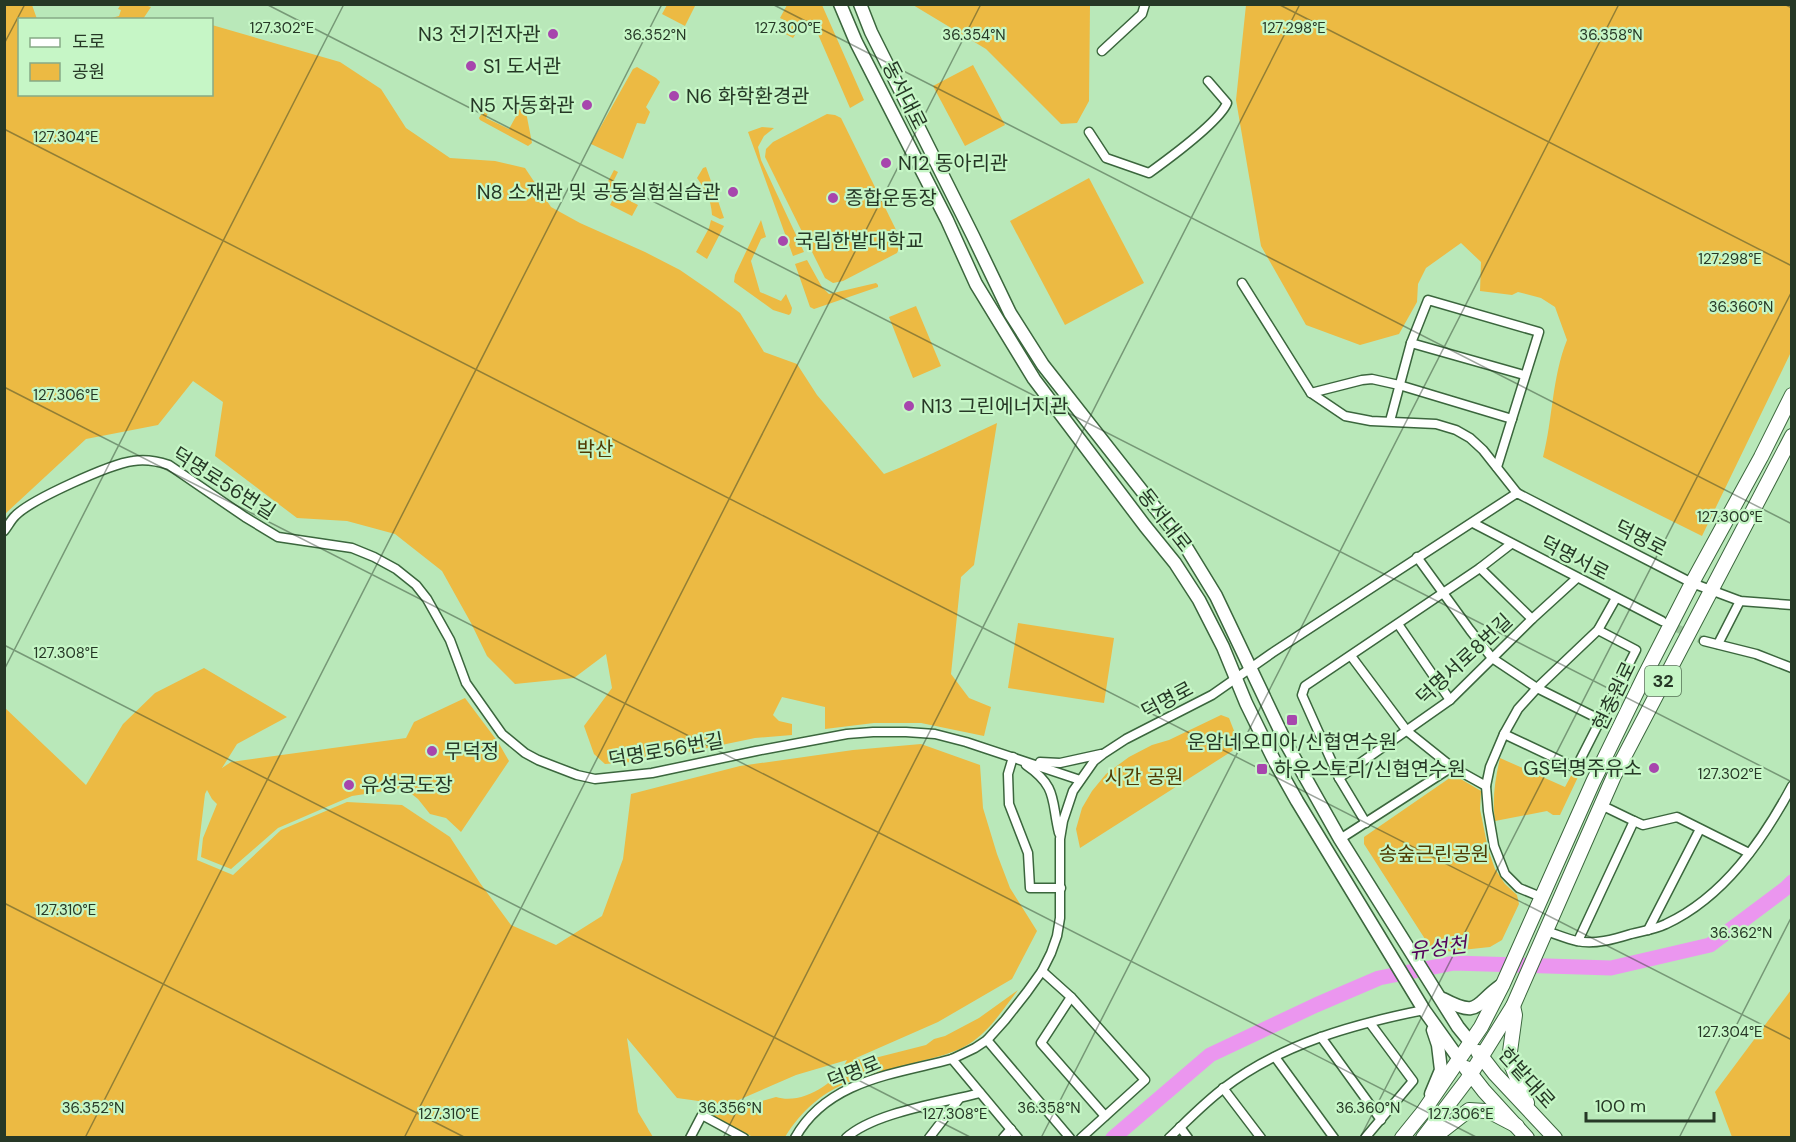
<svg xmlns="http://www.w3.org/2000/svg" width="1796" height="1142" viewBox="0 0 1796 1142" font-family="'DM Sans','Noto Sans KR',sans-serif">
  <rect width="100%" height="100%" fill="#b9e8b9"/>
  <g fill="#ecba43">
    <path d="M5 4 32 5 37 19 20 20V94H212V25L340 62 381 89 406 128 450 158 495 161 525 168 551 207 580 223 645 252 680 270 712 292 740 313 764 352 797 364 817 395 884 474C923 459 960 440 997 423L974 565 961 577 951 674 969 698 991 707 984 736 921 723H874L825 729V707L782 697 773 715 779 721 792 724V735L755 738 645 761 605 764 594 754 584 726 612 688 606 654 574 678 515 684 487 656 471 623 442 571 395 534 347 521 297 518 215 456 223 402 193 381 158 425 86 439 5 514Z"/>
    <path d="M121 4 145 5 151 7 143 19H108L119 16 121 10 118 9Z"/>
    <path d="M692 4 695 6 685 26 662 14 667 5Z"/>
    <path d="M787 5H822L864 100 850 108 814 25 801 26 793 38 782 32 786 21 780 18Z"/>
    <path d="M913 5H1090L1089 101 1077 123 1061 124 986 49Z"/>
    <path d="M1246 5H1791V352L1702 536 1543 457C1553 418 1552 377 1567 340L1555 307 1541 298 1518 292 1512 295 1480 291 1481 262 1461 243 1426 268 1418 284 1417 302 1399 334 1360 345 1306 325 1261 246 1236 100Z"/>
    <path d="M973 65 1005 125 965 146 933 86Z"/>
    <path d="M637 67 656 78 660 82 646 107 650 112 645 124 637 123 623 159 591 144 633 69Z"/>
    <path d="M485 108 489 110 486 118 509 129 520 109 526 112 532 143 528 146 480 120 479 118Z"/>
    <path d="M827 114 835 115 841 118 902 242 897 253 843 281 833 283 825 278 765 157 766 149 773 142Z"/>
    <path d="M762 127 774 128 764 136 758 147 761 160 804 252 793 256 748 132Z"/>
    <path d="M706 167 724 218 720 219 712 215C711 200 706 190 697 178L703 168Z"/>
    <path d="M614 170 618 172 609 190 638 205 632 216 610 205 613 199 602 193Z"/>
    <path d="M1089 178 1144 283 1065 325 1010 221Z"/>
    <path d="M711 220 724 226 707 259 696 252 709 228Z"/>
    <path d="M761 220 766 237 761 239 751 261 760 292 781 301 786 294 792 308 791 313 789 315 773 310 734 282 735 275Z"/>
    <path d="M807 260 822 287 829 294 876 283 878 285V287L814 309 810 307 795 264Z"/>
    <path d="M916 306 941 366 913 378 889 317Z"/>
    <path d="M1018 623 1114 638 1104 703 1008 688Z"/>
    <path d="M204 668 287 717 237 744 222 768 231 762 406 738 414 722 465 698 498 742 509 761 461 832 446 818 430 814 418 799 404 788 352 796 278 828 231 869 201 857 203 838 217 804 212 799 207 790 205 794 197 860 233 875 281 830 347 802 402 805 450 837 480 883 511 925 556 945 602 916 623 859 631 794 740 766 853 750 921 744 980 765 983 808 997 854 1010 888 1037 931 1012 979 938 1022 856 1058 863 1061 926 1045 934 1039 945 1036 979 1018 1018 990C1003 1009 990 1031 969 1044 954 1053 937 1057 921 1061 861 1077 821 1081 785 1137H753L710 1116 776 1097C802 1105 836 1084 847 1060L796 1075 727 1105 677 1098 627 1038 638 1112 653 1137H5L4 707 86 785 123 724 155 693Z"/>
    <path d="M1221 715 1229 718 1240 746 1080 848 1076 829 1082 808 1092 791 1106 774 1129 757 1152 745 1169 740Z"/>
    <path d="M1500 758 1565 787 1572 774 1578 777 1560 815H1553L1547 811 1495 821C1492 799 1495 780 1500 758Z"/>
    <path d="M1454 775 1481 791 1480 809 1488 849 1495 869 1505 884 1517 895 1519 904 1502 940 1490 947 1434 953 1364 844V837Z"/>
    <path d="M1791 990V1137H1732L1715 1092Z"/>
  </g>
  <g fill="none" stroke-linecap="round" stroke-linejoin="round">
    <path stroke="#eb96ef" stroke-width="15" d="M1113 1138 1210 1055 1316 1005 1379 978 1454 963 1611 968 1710 945 1786 888 1792 882"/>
    <path stroke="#9cc59c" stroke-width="8" stroke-dasharray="8 4" stroke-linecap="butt" d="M1666 623 1704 641"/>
    <defs>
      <g id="street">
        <path d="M1102 51 1142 14 1145 4"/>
        <path d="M1089 132 1106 158 1149 173C1167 160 1219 122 1227 103L1208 81"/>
        <path d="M1242 283 1311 393 1345 416 1371 421 1436 424 1456 430 1470 438 1483 450 1517 493"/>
        <path d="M1411 343 1524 375"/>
        <path d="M1311 393 1362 380 1372 379 1399 385 1512 419"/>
        <path d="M1390 421 1411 343 1428 300 1539 332 1497 467"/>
        <path d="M1473 523 1662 621"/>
        <path d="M4 531C8 526 11 520 15 516 30 500 110 464 133 461 146 459 157 461 169 465L245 517 278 537 352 548 374 557 396 569 416 585 427 599 450 640 466 683 502 734 525 753 538 760 577 775 595 779 652 773 756 751 847 734 873 732H906L935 734 966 742 1080 780"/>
        <path d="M1417 557 1470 630 1492 658 1537 688 1601 720"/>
        <path d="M1480 568 1532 619"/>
        <path d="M1398 624 1450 700"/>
        <path d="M1704 641 1756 654 1792 668"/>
        <path d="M1718 644 1740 601"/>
        <path d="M1351 656 1407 731 1452 767 1486 786"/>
        <path d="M1504 734 1576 768 1636 650 1598 630"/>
        <path d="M1013 757 1008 774 1009 804 1028 853 1030 888H1061"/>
        <path d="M1040 762 1060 763 1101 754"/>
        <path d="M1026 765C1058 787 1051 800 1059 833"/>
        <path d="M1339 778 1450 700 1532 619 1577 578"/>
        <path d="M1601 805 1634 821"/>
        <path d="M1366 823 1339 778 1302 695 1305 686 1480 568 1511 544"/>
        <path d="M1340 839 1452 767"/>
        <path d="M1541 897 1519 888 1505 874 1494 846 1488 811 1486 786 1490 767 1504 734 1518 709 1537 688 1598 630 1616 598"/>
        <path d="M1648 930 1700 829"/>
        <path d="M1546 931C1556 934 1567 939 1577 941 1594 945 1615 939 1631 934 1643 931 1656 929 1666 924 1724 897 1763 840 1792 786"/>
        <path d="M1578 941 1634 821 1643 825 1677 817 1749 853"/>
        <path d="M1042 971 1071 997 1145 1080 1081 1138"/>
        <path d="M1071 997 1041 1043 1105 1116"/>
        <path d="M1321 1037 1381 1120"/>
        <path d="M987 1040 1070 1138"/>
        <path d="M1275 1057 1334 1138"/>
        <path d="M952 1059 1018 1138"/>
        <path d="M1223 1088 1261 1138"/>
        <path d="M1180 1127 1188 1138"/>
        <path d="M690 1138 702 1115 744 1138"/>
        <path d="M795 1138C827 1080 895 1074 952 1059L975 1048 987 1040 1005 1020 1027 992 1042 971 1051 953 1057 936 1060 918V839L1063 821 1073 791 1094 761 1103 754 1126 739 1212 695 1272 653 1517 493 1692 583 1740 601 1792 605"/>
        <path d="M846 1138C874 1112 943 1103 980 1093"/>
        <path d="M929 1138 959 1099"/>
        <path d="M1003 1138 1011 1129"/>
        <path d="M1169 1138C1187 1121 1204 1103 1224 1088 1281 1044 1354 1024 1424 1010"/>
        <path d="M1365 1138 1413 1081 1370 1023"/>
      </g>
      <g id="secondary">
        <path d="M840 4 856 42 947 220 976 284 1034 379 1145 526 1175 563 1199 600 1223 647 1246 703 1275 762 1297 801 1424 1010 1459 1059"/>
        <path d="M860 4 871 32 973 236 1010 313 1043 365 1186 547 1216 596 1287 745 1340 839 1458 1027 1471 1043"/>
        <path d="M1443 999C1481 1019 1474 1003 1503 984"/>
        <path d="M1431 1094 1441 1070 1438 1045 1433 1030"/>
      </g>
      <g id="primary">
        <path d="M1513 1006 1515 1015 1509 1059 1527 1103"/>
        <path d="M1478 1052 1495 1074 1555 1138"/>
        <path d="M1466 1068 1484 1091 1527 1138"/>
        <path d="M1402 1138 1423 1112 1481 1027 1503 984 1593 782 1645 675 1692 583 1761 457 1792 395"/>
        <path d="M1423 1138 1467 1080 1513 1006 1614 776 1792 436"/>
        <path d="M1424 1138 1442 1131 1469 1110 1485 1111 1494 1114 1517 1126"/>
      </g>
    </defs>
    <use href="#street" stroke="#3b663d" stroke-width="11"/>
    <use href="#secondary" stroke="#3b663d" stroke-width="15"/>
    <use href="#primary" stroke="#3b663d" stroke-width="16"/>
    <use href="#street" stroke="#fff" stroke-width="8"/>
    <use href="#secondary" stroke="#fff" stroke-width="12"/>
    <use href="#primary" stroke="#fff" stroke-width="14"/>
  </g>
  <path fill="none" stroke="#263826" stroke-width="1.5" stroke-opacity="0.45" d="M266 4 1792 782M772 4 1792 524M1278 4 1792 266M1784 4 1792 8M4 44 25 4M4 129 1792 1040M4 387 1478 1138M4 645 972 1138M4 670 344 4M4 903 466 1138M85 1138 662 4M404 1138 981 4M723 1138 1300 4M1041 1138 1619 4M1360 1138 1792 291M1679 1138 1792 916"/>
  <g fill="#a746ad" stroke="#c6f6c6" stroke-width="2">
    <circle cx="553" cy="34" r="6"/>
    <circle cx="471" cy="66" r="6"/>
    <circle cx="674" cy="96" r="6"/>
    <circle cx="587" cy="105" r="6"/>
    <circle cx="886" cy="163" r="6"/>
    <circle cx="733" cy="192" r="6"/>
    <circle cx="833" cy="198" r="6"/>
    <circle cx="783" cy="241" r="6"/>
    <circle cx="909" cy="406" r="6"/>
    <rect x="1286" y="714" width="12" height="12" rx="3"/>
    <circle cx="432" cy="751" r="6"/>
    <circle cx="1654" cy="768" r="6"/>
    <rect x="1256" y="763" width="12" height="12" rx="3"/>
    <circle cx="349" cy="785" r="6"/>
  </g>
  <g text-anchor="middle" stroke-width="4.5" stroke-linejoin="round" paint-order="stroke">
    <rect fill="#c6f6c6" stroke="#567156" stroke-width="1.5" x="1645" y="666" width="36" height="30" rx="4.5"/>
    <g font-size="18" font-weight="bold" fill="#263826">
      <text x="1663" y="687">32</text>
    </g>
    <g font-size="20" fill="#263826" stroke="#c6f6c6" text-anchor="start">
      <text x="541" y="41" text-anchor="end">N3 전기전자관</text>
      <text x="483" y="73">S1 도서관</text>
      <text x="686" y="103">N6 화학환경관</text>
      <text x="575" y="112" text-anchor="end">N5 자동화관</text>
      <text x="898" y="170">N12 동아리관</text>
      <text x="721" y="199" text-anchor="end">N8 소재관 및 공동실험실습관</text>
      <text x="845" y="205">종합운동장</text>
      <text x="795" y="248">국립한밭대학교</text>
      <text x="921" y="413">N13 그린에너지관</text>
      <text x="1292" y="749" text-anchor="middle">운암네오미아/신협연수원</text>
      <text x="444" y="758">무덕정</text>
      <text x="1642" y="775" text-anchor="end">GS덕명주유소</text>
      <text x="1274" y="776">하우스토리/신협연수원</text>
      <text x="361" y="792">유성궁도장</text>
    </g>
    <g font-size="20" fill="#263826" stroke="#c6f6c6">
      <text transform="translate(905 95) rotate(63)" y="7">동서대로</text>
      <text transform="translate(224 483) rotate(32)" y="7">덕명로56번길</text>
      <text transform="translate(1165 520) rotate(52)" y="7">동서대로</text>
      <text transform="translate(1641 538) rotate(27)" y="7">덕명로</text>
      <text transform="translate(1575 558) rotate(27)" y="7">덕명서로</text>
      <text transform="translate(1464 659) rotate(-43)" y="7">덕명서로8번길</text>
      <text transform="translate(1614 696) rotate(-64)" y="7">현충원로</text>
      <text transform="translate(1167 700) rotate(-28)" y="7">덕명로</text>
      <text transform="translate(666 750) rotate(-10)" y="7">덕명로56번길</text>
      <text transform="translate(854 1072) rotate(-22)" y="7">덕명로</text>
      <text transform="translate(1527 1078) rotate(48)" y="7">한밭대로</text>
    </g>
    <g font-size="20" fill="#4f3a02" stroke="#c6f6c6">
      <text x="595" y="456">박산</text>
      <text x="1144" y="784">시간 공원</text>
      <text x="1434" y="861">송숲근린공원</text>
    </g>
    <g font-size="21" font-style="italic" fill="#55045a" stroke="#c6f6c6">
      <text transform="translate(1438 948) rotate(-7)" y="7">유성천</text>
    </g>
  </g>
  <g font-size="15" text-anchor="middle" fill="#263826" stroke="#c6f6c6" stroke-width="4.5" stroke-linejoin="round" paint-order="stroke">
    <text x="282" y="33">127.302°E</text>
    <text x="788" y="33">127.300°E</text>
    <text x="1294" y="33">127.298°E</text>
    <text x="655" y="40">36.352°N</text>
    <text x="974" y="40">36.354°N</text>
    <text x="1611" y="40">36.358°N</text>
    <text x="66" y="142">127.304°E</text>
    <text x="1730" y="264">127.298°E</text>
    <text x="1741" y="312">36.360°N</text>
    <text x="66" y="400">127.306°E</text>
    <text x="1730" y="522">127.300°E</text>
    <text x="66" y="658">127.308°E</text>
    <text x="1730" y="779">127.302°E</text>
    <text x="66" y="915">127.310°E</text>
    <text x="1741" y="938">36.362°N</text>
    <text x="1730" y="1037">127.304°E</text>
    <text x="93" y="1113">36.352°N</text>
    <text x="730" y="1113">36.356°N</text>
    <text x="1049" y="1113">36.358°N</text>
    <text x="1368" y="1113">36.360°N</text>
    <text x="449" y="1119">127.310°E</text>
    <text x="955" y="1119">127.308°E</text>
    <text x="1461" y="1119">127.306°E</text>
  </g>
  <rect width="1796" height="1142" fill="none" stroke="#263826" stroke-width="12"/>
  <rect x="18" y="18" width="195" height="78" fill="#c6f6c6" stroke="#86aa86" stroke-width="1.5"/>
  <rect x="30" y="38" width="30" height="9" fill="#ffffff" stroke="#86aa86" stroke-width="1.5"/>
  <text x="72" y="48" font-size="18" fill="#263826">도로</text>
  <rect x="30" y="63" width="30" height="18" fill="#ecba43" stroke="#86aa86" stroke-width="1.5"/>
  <text x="72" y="78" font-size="18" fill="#263826">공원</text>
  <path d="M1586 1112v9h128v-9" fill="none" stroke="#263826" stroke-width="3"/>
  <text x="1595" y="1112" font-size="18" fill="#263826" stroke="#c6f6c6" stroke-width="4.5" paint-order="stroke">100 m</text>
</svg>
